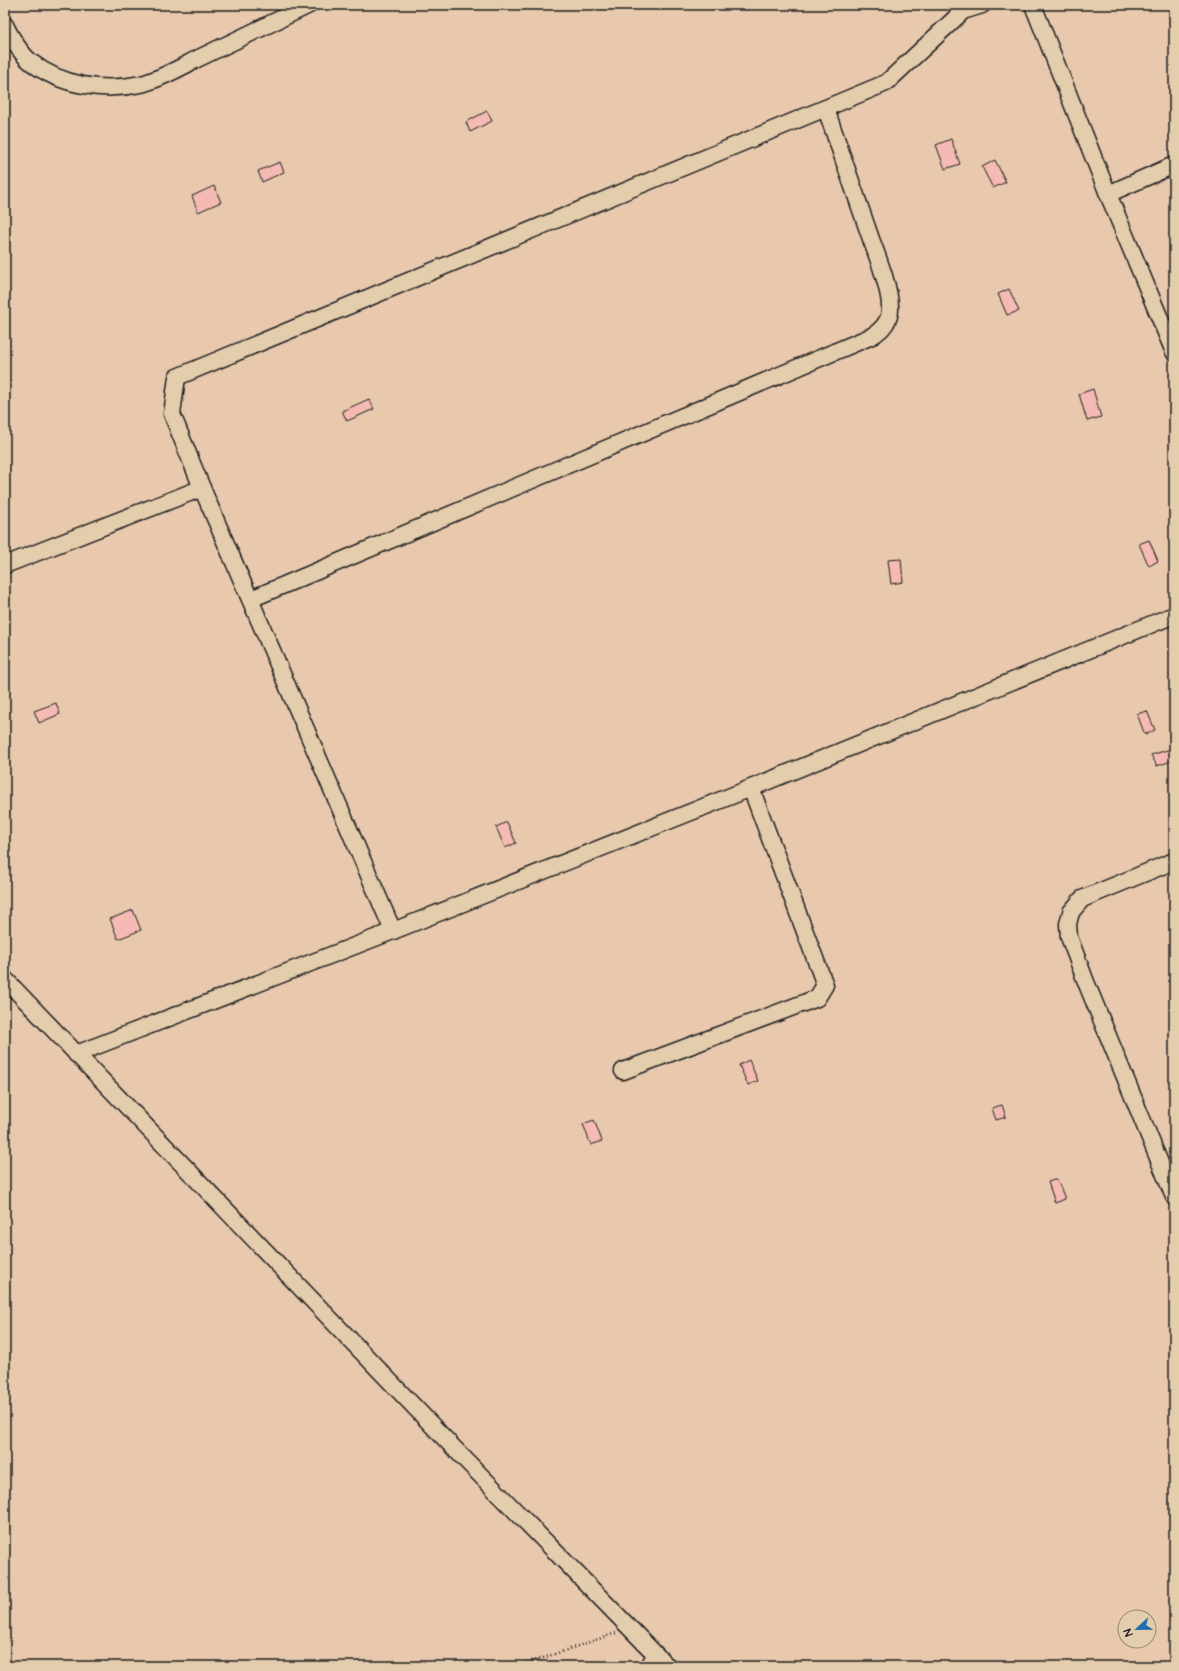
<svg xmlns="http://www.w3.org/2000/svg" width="1179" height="1671" viewBox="0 0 1179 1671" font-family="'Architects Daughter',sans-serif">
  <rect width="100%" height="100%" fill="#e8c9ae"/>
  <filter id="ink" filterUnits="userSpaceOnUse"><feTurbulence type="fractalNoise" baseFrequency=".025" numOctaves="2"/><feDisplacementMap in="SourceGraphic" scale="8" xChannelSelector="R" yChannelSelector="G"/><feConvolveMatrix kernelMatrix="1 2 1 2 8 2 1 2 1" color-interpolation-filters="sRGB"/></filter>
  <g filter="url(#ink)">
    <g fill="#f6bab4" stroke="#1c1c1c">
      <path d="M487 111 492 121 470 132 466 122Z"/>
      <path d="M951 139 960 164 945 169 936 145Z"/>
      <path d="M995 160 1006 182 993 188 982 167Z"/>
      <path d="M280 162 284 172 262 182 258 171Z"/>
      <path d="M214 186 221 202 198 212 192 196Z"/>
      <path d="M1009 289 1019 311 1007 315 998 294Z"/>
      <path d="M1093 389 1101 417 1087 421 1079 394Z"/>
      <path d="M369 399 374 409 347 421 342 411Z"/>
      <path d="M1149 540 1158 561 1149 566 1139 544Z"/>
      <path d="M901 559 903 582 891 584 888 560Z"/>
      <path d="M56 703 60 714 39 723 34 711Z"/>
      <path d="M1147 711 1155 730 1145 735 1137 714Z"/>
      <path d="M1174 748V760L1157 766 1151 755Z"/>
      <path d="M507 822 516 843 505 848 496 827Z"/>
      <path d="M133 910 141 930 118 939 110 919Z"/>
      <path d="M749 1060 758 1081 748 1085 739 1065Z"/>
      <path d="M1002 1105 1006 1117 996 1120 992 1108Z"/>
      <path d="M594 1120 602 1141 591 1145 583 1124Z"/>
      <path d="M1057 1179 1065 1199 1055 1203 1048 1182Z"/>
    </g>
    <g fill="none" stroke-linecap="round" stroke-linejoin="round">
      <defs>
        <path id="lane" d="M644 1666 653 1652"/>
        <g id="street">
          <path d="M1033 5 1108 194 1174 352"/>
          <path d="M5 25C10 36 21 54 31 62 61 86 104 92 141 84 161 79 181 67 199 58 236 40 272 23 309 5"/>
          <path d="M1108 194 1174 165"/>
          <path d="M5 565 202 488"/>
          <path d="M251 599 872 336C882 330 891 320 890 307 890 288 878 258 871 239 856 196 841 152 826 109"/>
          <path d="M1174 861 1082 899 1071 912 1068 924 1069 937 1086 982 1174 1197"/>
          <path d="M393 931 202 488 172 414 177 377 886 83 963 11 982 5"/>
          <path d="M5 979 448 1442 667 1666"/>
          <path d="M76 1054 393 931 751 788 1174 615"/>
          <path d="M623 1071 817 998 825 985 751 788"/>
        </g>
      </defs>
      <use href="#lane" stroke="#1c1c1c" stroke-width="11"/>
      <use href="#street" stroke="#1c1c1c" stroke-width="19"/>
      <path stroke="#1c1c1c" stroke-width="2.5" stroke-dasharray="1 3" stroke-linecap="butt" d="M512 1666 537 1660 616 1633"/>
      <use href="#lane" stroke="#e4cdad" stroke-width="8"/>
      <use href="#street" stroke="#e4cdad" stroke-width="16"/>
    </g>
  </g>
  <rect width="1179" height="1671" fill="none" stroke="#e4cdad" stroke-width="20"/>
  <rect x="10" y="10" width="1159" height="1651" fill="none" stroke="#1c1c1c" stroke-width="1.5" filter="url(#ink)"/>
  <g transform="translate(1137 1629) rotate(248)"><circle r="19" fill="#e4cdad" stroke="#948673"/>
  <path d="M0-3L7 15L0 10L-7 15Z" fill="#1f6fb2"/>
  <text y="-6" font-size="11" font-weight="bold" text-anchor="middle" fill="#1c1c1c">N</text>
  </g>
</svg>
